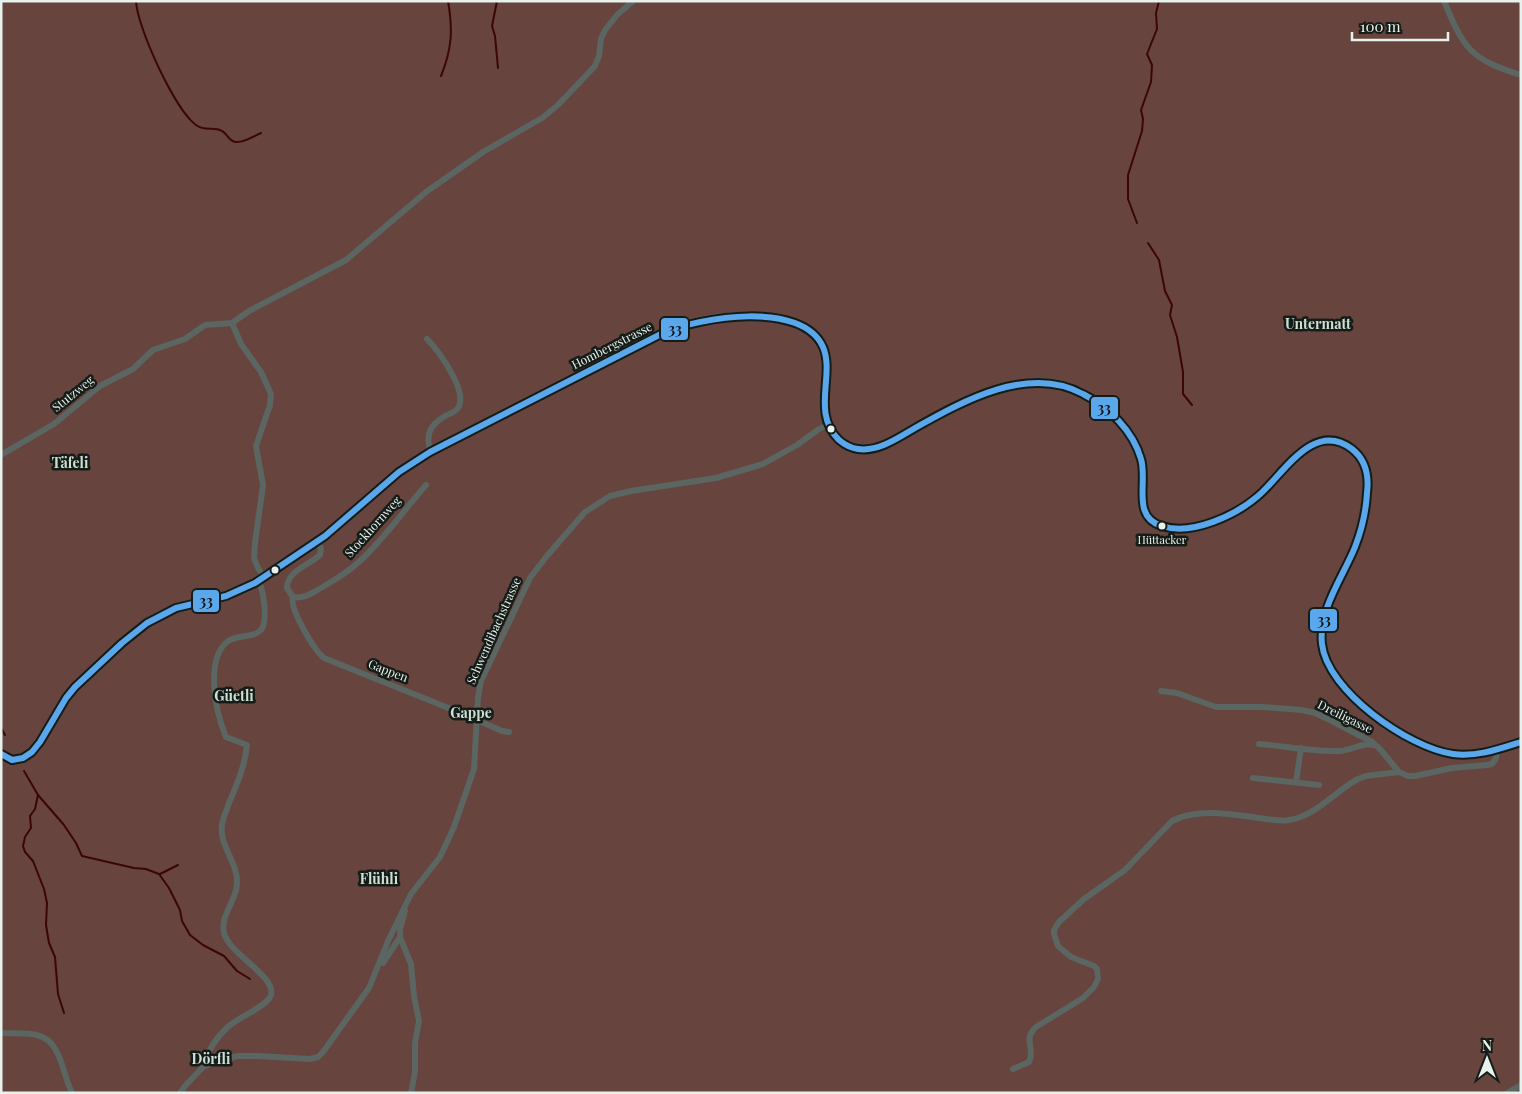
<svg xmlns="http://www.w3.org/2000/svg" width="1522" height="1094" viewBox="0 0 1522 1094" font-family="'Playfair Display',serif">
  <rect width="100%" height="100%" fill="#2a342f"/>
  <rect fill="#67443e" x="1" y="1" width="1520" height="1092"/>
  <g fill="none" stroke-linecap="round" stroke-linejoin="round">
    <g stroke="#3b0605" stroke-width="2">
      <path d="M136 1C137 27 175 110 196 125 205 132 214 126 222 131 228 134 228 141 236 142 244 143 254 136 261 133"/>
      <path d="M497 1 492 26 495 36 498 68"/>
      <path d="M441 76C452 49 453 30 448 1"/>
      <path d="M1137 223 1128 199V175L1142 131 1143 119 1141 110 1151 82 1152 65 1147 54 1157 29 1156 13 1159 1"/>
      <path d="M1148 243 1159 260 1165 291 1172 305 1170 315 1177 337 1183 372V394L1192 405"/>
      <path d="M1 728 5 735"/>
      <path d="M24 771 38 795 64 825 76 843 82 856 134 868 146 869 159 874 169 888 180 910 182 921 190 935 203 945 224 956 237 971 250 979"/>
      <path d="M38 795 35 809 30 816 31 828 25 837 23 846 25 852 33 861 44 889 47 903 46 925 49 943 55 957 58 994 64 1013"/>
      <path d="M160 874 178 865"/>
    </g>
    <g stroke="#5b6561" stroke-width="6">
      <path d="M1444 1C1464 49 1470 59 1521 75"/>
      <path d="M232 323 241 344 261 372 271 394 270 405 256 446 263 485 255 543 254 558 258 568 264 577"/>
      <path d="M427 339C438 350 469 392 458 408 455 412 450 414 445 416 429 426 426 434 430 452"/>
      <path d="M1 455 54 424 100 386 133 369 153 350 185 339 205 325 232 323 249 311 346 260 426 192 483 152 542 118 558 105 595 66 599 56 601 39 605 30 617 15 633 1"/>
      <path d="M316 541 321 548 320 555C309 565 287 571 287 588L293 597C304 599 312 593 321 588 335 580 348 572 360 561 384 539 404 510 426 485"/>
      <path d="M293 597C289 608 314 650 324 658L456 711 502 731 509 732"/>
      <path d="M1161 691 1177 693 1216 707H1262L1302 710 1315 713 1332 721 1372 742 1380 749 1399 772 1408 776H1415L1452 768 1487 765 1492 764 1496 758 1497 751"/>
      <path d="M1259 744C1284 746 1314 752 1339 751 1351 751 1361 742 1374 745"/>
      <path d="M1253 778 1319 785"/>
      <path d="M1296 782 1301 748"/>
      <path d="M405 911 400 929V937L411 964 414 996 419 1021 415 1043V1072L411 1093"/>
      <path d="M383 963 400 937"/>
      <path d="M1 1033C13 1034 25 1032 37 1035 62 1041 62 1074 72 1093"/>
      <path d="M203 1067C208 1050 216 1037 229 1026 239 1017 268 1006 271 995 276 976 229 954 224 933 220 914 237 901 237 883 238 862 219 846 222 825 223 817 227 810 229 803 237 784 245 766 247 745L226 737C216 713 204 660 228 641 238 634 252 639 261 630 268 621 264 590 258 581"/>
      <path d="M1013 1069 1029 1062C1036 1048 1022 1040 1036 1027L1083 998 1094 987 1098 979 1097 969 1094 966 1071 957 1058 946 1054 934V930L1059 922 1084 899 1125 870 1172 821C1197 808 1231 814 1259 818 1269 819 1279 822 1289 820 1316 816 1335 791 1358 779L1366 776 1399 772"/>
      <path d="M180 1093 185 1086 203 1067 221 1060 238 1056H257L310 1059 318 1057 323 1052 369 988 388 941 411 894 440 857 454 827 474 769 478 697 481 681 530 578 546 557 585 512 610 496 631 491 716 478 763 464 797 445 819 429 829 425"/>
      <path d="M1507 1093 1521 1085"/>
    </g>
    <path stroke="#5b6561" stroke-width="8" d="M1 754C33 779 52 716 66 698 77 683 92 671 106 658 127 639 148 617 176 608 204 599 229 599 255 583 286 564 319 542 347 518 368 501 386 481 407 466 415 461 423 457 430 452L663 333C676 327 689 323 703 320 736 313 815 311 825 352 828 381 815 424 844 444 855 451 869 451 881 446 899 438 916 427 933 418 963 402 994 389 1028 383 1074 374 1130 417 1142 461 1146 477 1139 494 1144 509 1149 522 1160 528 1173 528 1203 530 1235 515 1257 497 1281 478 1300 434 1337 442 1345 444 1354 449 1359 456 1369 468 1369 482 1367 497 1365 518 1359 539 1350 558 1325 615 1299 645 1353 697 1366 709 1380 721 1395 730 1443 760 1469 761 1521 742"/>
    <defs>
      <path id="bus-1" d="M1 754 12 760 23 758 32 752 40 742 66 698 75 687 122 643 147 623 176 608 226 596 255 583 325 536 399 472 430 452 663 333C700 317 802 300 823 347 835 375 811 413 839 440 845 445 850 448 858 449 878 452 898 438 915 428 963 401 1029 364 1083 394 1109 407 1133 431 1141 459 1148 482 1131 517 1162 526 1192 536 1236 515 1258 496 1283 475 1313 419 1352 449 1366 460 1369 477 1367 493 1366 511 1362 529 1355 547 1343 577 1318 610 1322 644 1327 691 1409 748 1453 754 1477 757 1499 749 1521 742"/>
    </defs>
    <use href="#bus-1" stroke="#151c18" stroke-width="10"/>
    <use href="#bus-1" stroke="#5aa8eb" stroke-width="6"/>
  </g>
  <g fill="#e8f2ec" stroke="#151c18" stroke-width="2">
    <circle cx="831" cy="429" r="4.5"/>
    <circle cx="1162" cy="526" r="4.5"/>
    <circle cx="275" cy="570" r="4.5"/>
  </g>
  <g text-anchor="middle" stroke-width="5" stroke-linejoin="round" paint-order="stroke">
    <g font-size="11" fill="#e8f2ec" stroke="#151c18">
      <text x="1162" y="544">Hüttacker</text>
    </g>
    <g font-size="12" fill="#e8f2ec" stroke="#151c18">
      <text transform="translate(612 346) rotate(-27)" y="4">Hombergstrasse</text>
      <text transform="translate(73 394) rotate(-39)" y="4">Stutzweg</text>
      <text transform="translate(373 527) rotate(-48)" y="4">Stockhornweg</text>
      <text transform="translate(494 631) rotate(-66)" y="4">Schwendibachstrasse</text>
      <text transform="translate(388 671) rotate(21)" y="4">Gappen</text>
      <text transform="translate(1345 717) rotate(26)" y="4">Dreiligasse</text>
    </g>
    <g font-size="14" font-weight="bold" fill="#cce0d5" stroke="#151c18">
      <text x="1318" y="329">Untermatt</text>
      <text x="70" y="468">Täfeli</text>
      <text x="234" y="701">Güetli</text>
      <text x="471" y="718">Gappe</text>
      <text x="379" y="884">Flühli</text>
      <text x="211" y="1064">Dörfli</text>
    </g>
  </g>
  <g stroke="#151c18" stroke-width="2">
    <rect x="660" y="317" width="29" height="24" rx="5" fill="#5aa8eb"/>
    <rect x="1090" y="396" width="29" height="24" rx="5" fill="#5aa8eb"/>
    <rect x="192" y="589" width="28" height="24" rx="5" fill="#5aa8eb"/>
    <rect x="1309" y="608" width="29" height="24" rx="5" fill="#5aa8eb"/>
  </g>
  <g font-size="14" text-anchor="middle" font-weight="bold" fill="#111">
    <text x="675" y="334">33</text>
    <text x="1104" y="413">33</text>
    <text x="206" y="606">33</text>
    <text x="1324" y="625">33</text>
  </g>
  <rect width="1522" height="1094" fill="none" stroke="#e8f2ec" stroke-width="5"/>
  <g transform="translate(1487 1059)" stroke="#151c18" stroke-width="4" paint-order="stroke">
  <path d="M0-4L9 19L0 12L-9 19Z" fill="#e8f2ec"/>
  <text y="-8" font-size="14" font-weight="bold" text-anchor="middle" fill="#e8f2ec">N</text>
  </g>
  <path d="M1352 32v8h96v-8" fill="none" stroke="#e8f2ec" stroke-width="2.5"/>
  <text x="1360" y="32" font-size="15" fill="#e8f2ec" stroke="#151c18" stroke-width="4" paint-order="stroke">100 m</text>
</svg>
